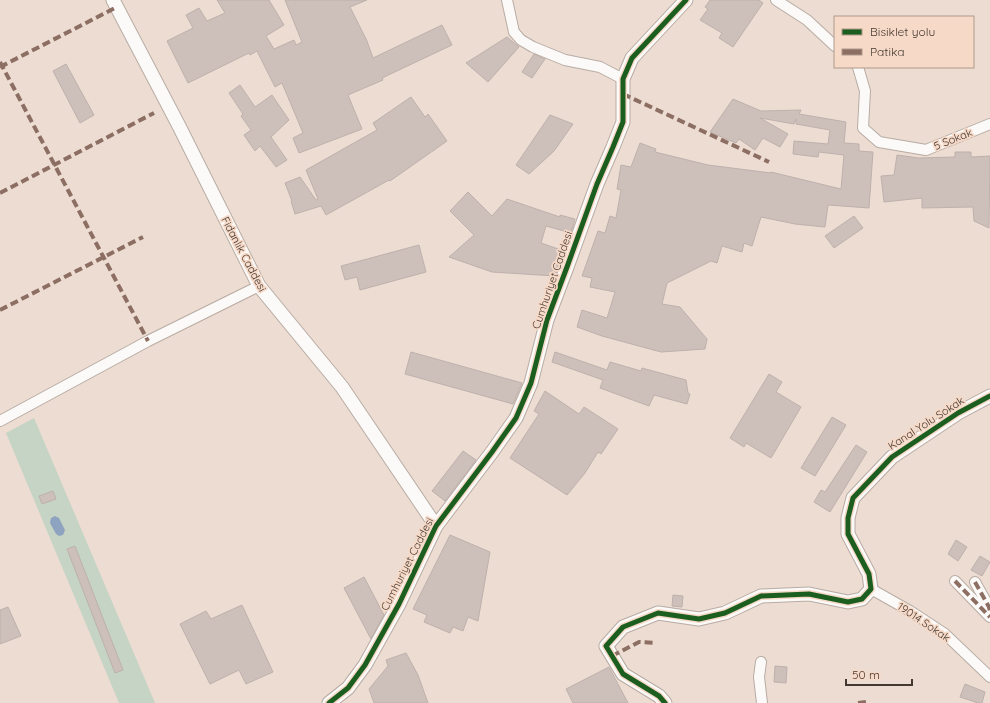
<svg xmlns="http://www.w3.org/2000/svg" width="990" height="703" viewBox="0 0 990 703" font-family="Quicksand,sans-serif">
  <rect width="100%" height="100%" fill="#ecdcd2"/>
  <path fill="#c5d4c4" d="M34 418 155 703H119L6 433Z"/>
  <path fill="#8ea3c0" d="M55 516 59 518 65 530 63 535 59 536 56 534 50 523 51 518Z"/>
  <g fill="#cdbfba" stroke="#beb1ac">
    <path d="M217 0H269L284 25 266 36 274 49 294 40 296 45 302 42 285 0H367L350 7 367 41 373 58 442 25 452 45 382 78 383 80 348 95 362 129 299 153 293 138 303 133 282 83 275 87 257 51 250 55 249 53 188 83 167 41 193 28 186 15 199 8 207 21 225 13Z"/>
    <path d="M710 0H759L763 3 733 47 719 38 722 33 700 20 708 9 705 7Z"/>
    <path d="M507 37 519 47 488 82 466 63Z"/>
    <path d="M534 54 545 59 532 78 522 72Z"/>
    <path d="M66 64 94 115 80 123 53 71Z"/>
    <path d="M240 85 255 107 272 95 289 120 271 137 287 160 276 167 260 146 255 151 244 135 251 130 241 116 243 114 229 93Z"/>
    <path d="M411 97 425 117 428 114 447 141 390 181 389 180 326 215 321 206 295 214 291 201H292L285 183 300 177 316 200 318 199 306 170 377 130 373 123Z"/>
    <path d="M733 99 761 111 801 110 799 114 846 122 844 143 859 144V151L873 152 869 208 828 205 825 227 795 224 761 217 752 246 744 243 742 252 722 246 717 263 711 261 667 283 662 304 680 307 707 339 705 349 661 352 602 336 577 327 582 310 607 318 615 292 590 287 592 278 582 276 598 231 605 233 610 216 616 218 621 190 617 189 621 165 631 167 640 143 656 149 655 152 708 165 771 173V172L841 189 844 155 819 152 818 157 793 154 794 141 828 144 830 130 796 124V119L794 124 760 118 788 134 780 147 763 138 755 150 739 139 736 143 710 132Z"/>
    <path d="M550 115 573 124 554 151 529 174 516 165Z"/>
    <path d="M955 152H971V157L990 156 989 228 974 221 973 207 922 208V198L884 202 881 176 894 175 897 155 919 158 955 157Z"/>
    <path d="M468 192 492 216 507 199 560 217V215L575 219 571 233 546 226 541 243 564 251 555 276 492 272 449 257 474 235 450 211Z"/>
    <path d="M854 216 863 228 834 248 825 236Z"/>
    <path d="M419 245 426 272 360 290 357 277 345 280 341 266Z"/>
    <path d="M411 352 522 383 513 404 405 374Z"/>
    <path d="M555 352 607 370 610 362 641 371 642 368 686 380 688 393 690 394 687 404 654 395 649 406 600 388 603 380 552 362Z"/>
    <path d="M769 374 782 382 776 392 801 407 771 458 746 443 744 447 730 438Z"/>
    <path d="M545 391 579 414 584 407 618 429 601 454 598 452 585 473 567 495 510 458 539 414 534 411Z"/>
    <path d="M832 417 846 425 815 476 801 468Z"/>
    <path d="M856 445 867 452 830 512 814 502 821 490 825 492Z"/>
    <path d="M463 451 476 460 445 501 432 491Z"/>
    <path d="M53 491 56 499 42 504 39 496Z"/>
    <path d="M450 535 490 552 478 621 468 617 463 631 453 627 450 633 424 622 427 615 413 609Z"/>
    <path d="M956 540 967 547 958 561 948 554Z"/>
    <path d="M75 546 123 670 115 673 67 549Z"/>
    <path d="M980 556 990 562 982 576 971 570Z"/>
    <path d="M364 577 384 615 371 639 344 588Z"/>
    <path d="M673 595 683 596 682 607 672 606Z"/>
    <path d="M242 605 273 672 246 684 239 670 210 684 180 624 206 611 211 619Z"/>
    <path d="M8 607 21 636 0 644V610Z"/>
    <path d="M406 653 418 675 428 703H374L369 689 388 666 386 660Z"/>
    <path d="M775 666 787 667 786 683 774 682Z"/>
    <path d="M609 667 628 703H573L566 689Z"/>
    <path d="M965 684 985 692 982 703H978L960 697Z"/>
  </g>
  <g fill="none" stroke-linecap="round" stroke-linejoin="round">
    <defs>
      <g id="minor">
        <path d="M507 0 514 32 521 40 533 47 565 60 600 67 623 79"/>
        <path d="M776 0 807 20 835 46"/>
        <path d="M858 67 865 91 863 128 879 142 926 150 990 124"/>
        <path d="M0 421 148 341 259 286"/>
        <path d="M955 581 990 617"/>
        <path d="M975 582 989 607 990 612"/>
        <path d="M871 589 910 611 945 634 990 677"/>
        <path d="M761 662 759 677 762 703"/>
      </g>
      <g id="tertiary">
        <path d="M113 0 179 126 259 286 342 387 436 526"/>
        <path d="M329 703 348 688 365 665 399 604 436 526 492 452 516 418 531 383 547 320 567 267 597 184 613 147 623 122V79L632 58 686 0"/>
        <path d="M665 703 659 696 623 674 606 646 623 627 658 613 699 619 725 613 761 596 809 594 848 602 862 599 871 589 869 574 848 534V518L853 498 892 457 958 413 990 396"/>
      </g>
    </defs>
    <use href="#minor" stroke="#b8aca4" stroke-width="12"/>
    <use href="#tertiary" stroke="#b8aca4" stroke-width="15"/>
    <use href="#minor" stroke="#fcfaf8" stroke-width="10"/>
    <use href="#tertiary" stroke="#fcfaf8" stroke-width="13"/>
    <g stroke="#8d6e63" stroke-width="4" stroke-dasharray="8 4" stroke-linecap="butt">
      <path d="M0 62 148 341"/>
      <path d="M0 67 117 7"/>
      <path d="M623 94 769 162"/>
      <path d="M0 193 154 113"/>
      <path d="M0 310 143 237"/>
      <path d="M955 581 990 617"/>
      <path d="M975 582 989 607 990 612"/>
      <path d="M612 656 639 642 656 643"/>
      <path d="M858 703 866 702"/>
    </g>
    <defs>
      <g id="cycleway">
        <path d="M329 703 348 688 365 665 399 604 436 526 492 452 516 418 531 383 547 320 567 267 597 184 613 147 623 122V79L632 58 686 0"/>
        <path d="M665 703 659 696 623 674 606 646 623 627 658 613 699 619 725 613 761 596 809 594 848 602 862 599 871 589 869 574 848 534V518L853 498 892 457 958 413 990 396"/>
      </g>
    </defs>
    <use href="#cycleway" stroke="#f6d9c7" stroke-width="8"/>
    <use href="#cycleway" stroke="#1b5e20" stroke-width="5"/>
  </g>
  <g text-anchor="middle" stroke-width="3.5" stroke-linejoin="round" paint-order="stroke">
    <g font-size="11" fill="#443931" stroke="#f6d9c7">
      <text transform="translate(953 139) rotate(-22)" y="4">5 Sokak</text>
      <text transform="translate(244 254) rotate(62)" y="4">Fidanlık Caddesi</text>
      <text transform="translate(552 280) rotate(-71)" y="4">Cumhuriyet Caddesi</text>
      <text transform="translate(926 423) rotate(-33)" y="4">Kanal Yolu Sokak</text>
      <text transform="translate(407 564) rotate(-63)" y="4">Cumhuriyet Caddesi</text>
      <text transform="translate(924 622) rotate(34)" y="4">19014 Sokak</text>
    </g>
  </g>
  <rect x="834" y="16" width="140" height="52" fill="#f6d9c7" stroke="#af998b"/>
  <rect x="842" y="29" width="20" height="6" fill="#1b5e20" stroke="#af998b"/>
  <text x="870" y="36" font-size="12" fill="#443931">Bisiklet yolu</text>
  <rect x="842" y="49" width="20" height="6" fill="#8d6e63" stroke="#af998b"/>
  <text x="870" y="56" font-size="12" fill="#443931">Patika</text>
  <path d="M846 679v6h66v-6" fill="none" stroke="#443931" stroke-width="2"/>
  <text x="852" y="679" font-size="12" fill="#443931" stroke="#f6d9c7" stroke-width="3" paint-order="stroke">50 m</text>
</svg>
